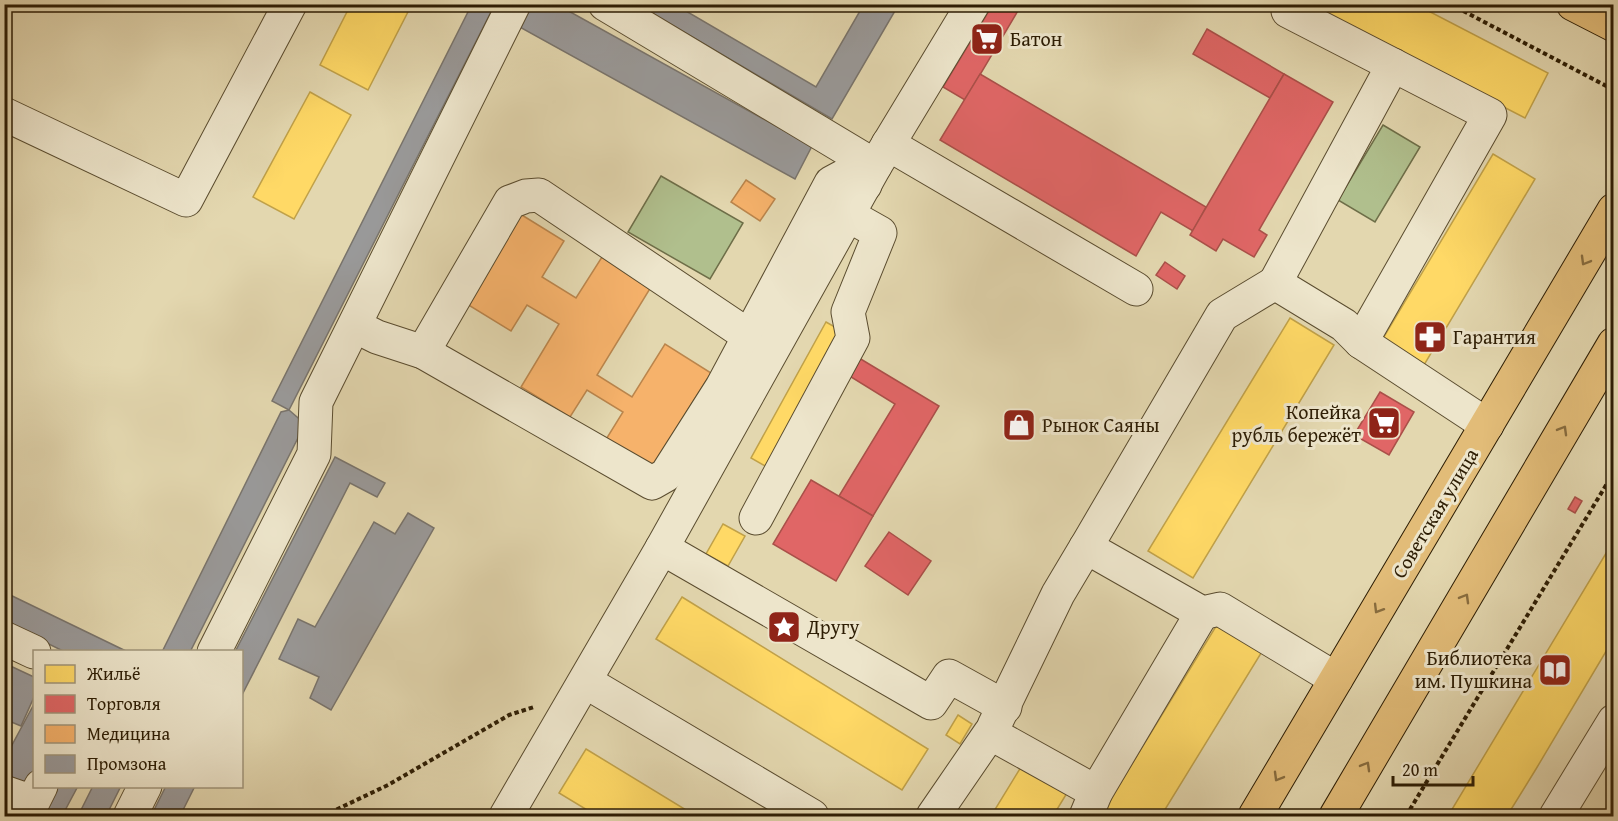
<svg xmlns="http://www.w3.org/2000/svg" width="1618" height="821" viewBox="0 0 1618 821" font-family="'Gentium Book Plus',serif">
  <rect width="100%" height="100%" fill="#e3d7af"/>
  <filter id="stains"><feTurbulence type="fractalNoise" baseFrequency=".00333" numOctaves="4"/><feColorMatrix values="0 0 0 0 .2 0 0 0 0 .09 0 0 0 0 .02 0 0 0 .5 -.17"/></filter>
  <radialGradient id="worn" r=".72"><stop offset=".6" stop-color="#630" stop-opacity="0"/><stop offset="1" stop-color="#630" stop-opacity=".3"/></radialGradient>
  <g fill="#b0bf8d" stroke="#6e6e48" stroke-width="1.5">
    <path d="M1383 125 1420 147 1375 222 1338 200Z"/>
    <path d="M661 176 743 223 710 279 628 232Z"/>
  </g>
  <g fill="#ffd966" stroke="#c0a149" stroke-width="1.5">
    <path d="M351 4H412L368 90 320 65Z"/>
    <path d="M1304 4H1415L1548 73 1525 118Z"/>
    <path d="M310 92 351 115 294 219 253 197Z"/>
    <path d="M1493 154 1535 179 1424 365 1382 340Z"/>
    <path d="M1290 318 1334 345 1193 578 1148 551Z"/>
    <path d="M826 322 849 335 774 471 751 458Z"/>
    <path d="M723 524 745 536 728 566 706 554Z"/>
    <path d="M1614 540V638L1536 769 1507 816H1448Z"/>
    <path d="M682 597 928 749 902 790 656 639Z"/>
    <path d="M1218 623 1263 650 1161 816H1120L1105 808Z"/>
    <path d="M958 715 972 724 960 744 946 735Z"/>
    <path d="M586 749 696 816H597L559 793Z"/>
    <path d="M1021 767 1067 793 1053 816H991Z"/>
  </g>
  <g fill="#e06666" stroke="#aa5049" stroke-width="1.5">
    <path d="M993 4H1022L965 100 943 87Z"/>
    <path d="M1207 29 1284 74 1270 98 1193 54Z"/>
    <path d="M980 74 1206 207 1193 231 1161 212 1136 256 940 140Z"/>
    <path d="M1284 74 1333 102 1259 230 1267 235 1254 257 1223 239 1216 251 1190 235Z"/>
    <path d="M1165 262 1185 276 1177 289 1156 275Z"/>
    <path d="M854 355 939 406 873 516 839 496 895 404 843 372Z"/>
    <path d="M1380 392 1414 412 1389 455 1354 435Z"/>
    <path d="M811 480 873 516 836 581 773 544Z"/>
    <path d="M1575 497 1582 501 1575 513 1568 509Z"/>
    <path d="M889 532 931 561 908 595 865 566Z"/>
  </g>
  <g fill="#f6b26b" stroke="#ba854c" stroke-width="1.5">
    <path d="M746 180 775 199 760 221 731 202Z"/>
    <path d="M517 212 564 241 542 277 576 298 602 257 651 287 597 375 632 397 665 344 711 373 651 469 605 441 623 412 587 390 570 417 521 387 559 324 527 305 511 331 462 301Z"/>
  </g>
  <g fill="#999" stroke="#79746c" stroke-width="1.5">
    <path d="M472 4H495L289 410 272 401Z"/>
    <path d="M527 4H556L812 146 795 179 516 25Z"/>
    <path d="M636 4H674L816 87 864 4H899L832 119Z"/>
    <path d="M289 410 305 424 190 652H162L281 412Z"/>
    <path d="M335 457 385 483 377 497 350 483 242 695V652H235Z"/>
    <path d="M408 513 434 528 331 710 310 698 319 677 279 659 298 619 315 627 374 522 395 534Z"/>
    <path d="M4 592 128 652H65L4 622Z"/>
    <path d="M4 663 34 677V697L21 726 4 719Z"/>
    <path d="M34 704V774L27 789 4 784V760Z"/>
    <path d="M52 786H78L62 816H34Z"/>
    <path d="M93 786H121L106 816H78Z"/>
    <path d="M166 786H195L180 816H151Z"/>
  </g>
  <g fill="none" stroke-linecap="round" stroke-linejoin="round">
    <defs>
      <g id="minor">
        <path d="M605 4 875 166"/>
        <path d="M1288 11 1490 115 1361 342 1487 425"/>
        <path d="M4 114 186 200 290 4"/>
        <path d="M888 144 1136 289"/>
        <path d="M1275 283 1393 65"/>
        <path d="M355 326 377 337 423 352 652 483 666 475 722 387 831 183 844 176 865 185"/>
        <path d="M423 352 510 202 526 196 539 195 749 336"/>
        <path d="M756 518 853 338 848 312 880 233 848 215"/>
        <path d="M662 548 931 703 949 676 1005 707"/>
        <path d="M4 638 34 652"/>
        <path d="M214 652 314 454 316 402 514 4"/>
        <path d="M1336 679 1220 609 1202 613 1086 547 1222 315 1275 283 1344 325 1361 342"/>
        <path d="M586 682 812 816"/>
        <path d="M994 726 1058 594 1086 547"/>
        <path d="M4 792 33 802 41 786"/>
        <path d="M130 816 145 786"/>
        <path d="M506 816 662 548 875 166 973 4"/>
        <path d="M933 816 990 733 1096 792"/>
        <path d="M1086 816 1096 792 1202 613"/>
        <path d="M1556 816 1614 721"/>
      </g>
      <g id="major">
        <path d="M1573 4 1614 25"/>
        <path d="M1255 816 1614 210"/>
        <path d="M1336 816 1614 344"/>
      </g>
    </defs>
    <use href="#minor" stroke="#5a4c2f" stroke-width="35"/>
    <use href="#major" stroke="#2d1d04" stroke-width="35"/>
    <g stroke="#2d1d04" stroke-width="4" stroke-dasharray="4.5 3" stroke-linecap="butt">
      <path d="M1450 4 1614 90"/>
      <path d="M323 816 388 785 509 715 534 707"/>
      <path d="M1406 816 1614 472"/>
    </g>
    <use href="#minor" stroke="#ede5cb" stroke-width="33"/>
    <use href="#major" stroke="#e2bc78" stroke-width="33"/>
  </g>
  <defs><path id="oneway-chevron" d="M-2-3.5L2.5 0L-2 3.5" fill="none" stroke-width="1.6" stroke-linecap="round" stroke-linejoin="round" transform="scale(1.5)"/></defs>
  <g stroke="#886c3e">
    <use href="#oneway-chevron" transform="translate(1585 261) rotate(120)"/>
    <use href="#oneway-chevron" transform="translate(1563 430) rotate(-60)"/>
    <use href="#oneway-chevron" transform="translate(1465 598) rotate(-60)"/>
    <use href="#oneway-chevron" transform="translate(1378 609) rotate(121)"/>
    <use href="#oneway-chevron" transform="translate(1366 766) rotate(-60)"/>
    <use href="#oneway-chevron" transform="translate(1278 777) rotate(120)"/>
  </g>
  <defs>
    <symbol id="supermarket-square" viewBox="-11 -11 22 22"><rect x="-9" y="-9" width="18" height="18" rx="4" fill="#8f2418" stroke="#ede5cb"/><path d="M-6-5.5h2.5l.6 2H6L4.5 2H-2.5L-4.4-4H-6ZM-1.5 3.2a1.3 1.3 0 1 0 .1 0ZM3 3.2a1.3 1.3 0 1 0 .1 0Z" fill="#fff"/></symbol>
    <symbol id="pharmacy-square" viewBox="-11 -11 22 22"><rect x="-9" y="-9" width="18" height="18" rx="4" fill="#8f2418" stroke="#ede5cb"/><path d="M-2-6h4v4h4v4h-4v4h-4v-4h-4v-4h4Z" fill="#fff"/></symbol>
    <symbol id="shop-square" viewBox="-11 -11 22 22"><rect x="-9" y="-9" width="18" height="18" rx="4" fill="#8f2418" stroke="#ede5cb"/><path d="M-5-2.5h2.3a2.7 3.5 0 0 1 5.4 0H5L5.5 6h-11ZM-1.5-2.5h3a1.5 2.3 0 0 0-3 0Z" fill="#fff"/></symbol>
    <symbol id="sight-square" viewBox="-11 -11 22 22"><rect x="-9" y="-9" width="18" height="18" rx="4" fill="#8f2418" stroke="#ede5cb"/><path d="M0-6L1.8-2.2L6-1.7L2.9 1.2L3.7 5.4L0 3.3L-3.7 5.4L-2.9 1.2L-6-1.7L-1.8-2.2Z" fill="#fff"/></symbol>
    <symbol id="library-square" viewBox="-11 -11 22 22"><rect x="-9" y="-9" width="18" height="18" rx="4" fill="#8f2418" stroke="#ede5cb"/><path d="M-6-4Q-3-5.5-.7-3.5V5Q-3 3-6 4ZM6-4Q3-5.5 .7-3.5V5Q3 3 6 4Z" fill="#fff"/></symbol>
  </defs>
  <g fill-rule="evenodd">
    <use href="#supermarket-square" x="968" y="20" width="38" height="38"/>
    <use href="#pharmacy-square" x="1411" y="318" width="38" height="38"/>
    <use href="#supermarket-square" x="1365" y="404" width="38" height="38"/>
    <use href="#shop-square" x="1000" y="406" width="38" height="38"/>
    <use href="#sight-square" x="765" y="608" width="38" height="38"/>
    <use href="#library-square" x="1536" y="651" width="38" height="38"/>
  </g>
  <g text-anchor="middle" stroke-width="6" stroke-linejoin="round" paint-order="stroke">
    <g font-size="20" fill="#2d1d04" stroke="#ede5cb" text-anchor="start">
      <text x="1010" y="46">Батон</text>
      <text x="1453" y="344">Гарантия</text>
      <text x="1361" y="419" text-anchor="end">Копейка<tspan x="1361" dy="23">рубль бережёт</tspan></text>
      <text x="1042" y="432">Рынок Саяны</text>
      <text x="807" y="634">Другу</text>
      <text x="1532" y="665" text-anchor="end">Библиотека<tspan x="1532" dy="23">им. Пушкина</tspan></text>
    </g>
    <g font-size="20" fill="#2d1d04" stroke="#ede5cb">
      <text transform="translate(1435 513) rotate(-59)" y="7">Советская улица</text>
    </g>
  </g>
  <rect width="1618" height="821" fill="none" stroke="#e3d7af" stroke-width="24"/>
  <rect x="6" y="6" width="1606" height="809" fill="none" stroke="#2d1d04" stroke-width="3"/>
  <rect x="12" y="12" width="1594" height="797" fill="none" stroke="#2d1d04" stroke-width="1.5"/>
  <rect x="33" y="650" width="210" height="138" fill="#ede5cb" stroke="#a0957b" stroke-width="1.5"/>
  <rect x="45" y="665" width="30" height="18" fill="#ffd966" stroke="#a0957b" stroke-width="1.5"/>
  <text x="87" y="680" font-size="18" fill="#2d1d04">Жильё</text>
  <rect x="45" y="695" width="30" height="18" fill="#e06666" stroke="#a0957b" stroke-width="1.5"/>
  <text x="87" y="710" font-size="18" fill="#2d1d04">Торговля</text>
  <rect x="45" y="725" width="30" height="18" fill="#f6b26b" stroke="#a0957b" stroke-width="1.5"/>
  <text x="87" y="740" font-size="18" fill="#2d1d04">Медицина</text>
  <rect x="45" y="755" width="30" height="18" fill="#999999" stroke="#a0957b" stroke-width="1.5"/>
  <text x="87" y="770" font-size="18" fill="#2d1d04">Промзона</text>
  <path d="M1393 776v9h80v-9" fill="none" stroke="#2d1d04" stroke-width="3"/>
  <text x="1402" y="776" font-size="18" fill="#2d1d04" stroke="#ede5cb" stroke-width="4.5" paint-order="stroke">20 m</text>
  <rect width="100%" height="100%" filter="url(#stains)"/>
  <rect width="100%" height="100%" fill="url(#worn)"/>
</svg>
